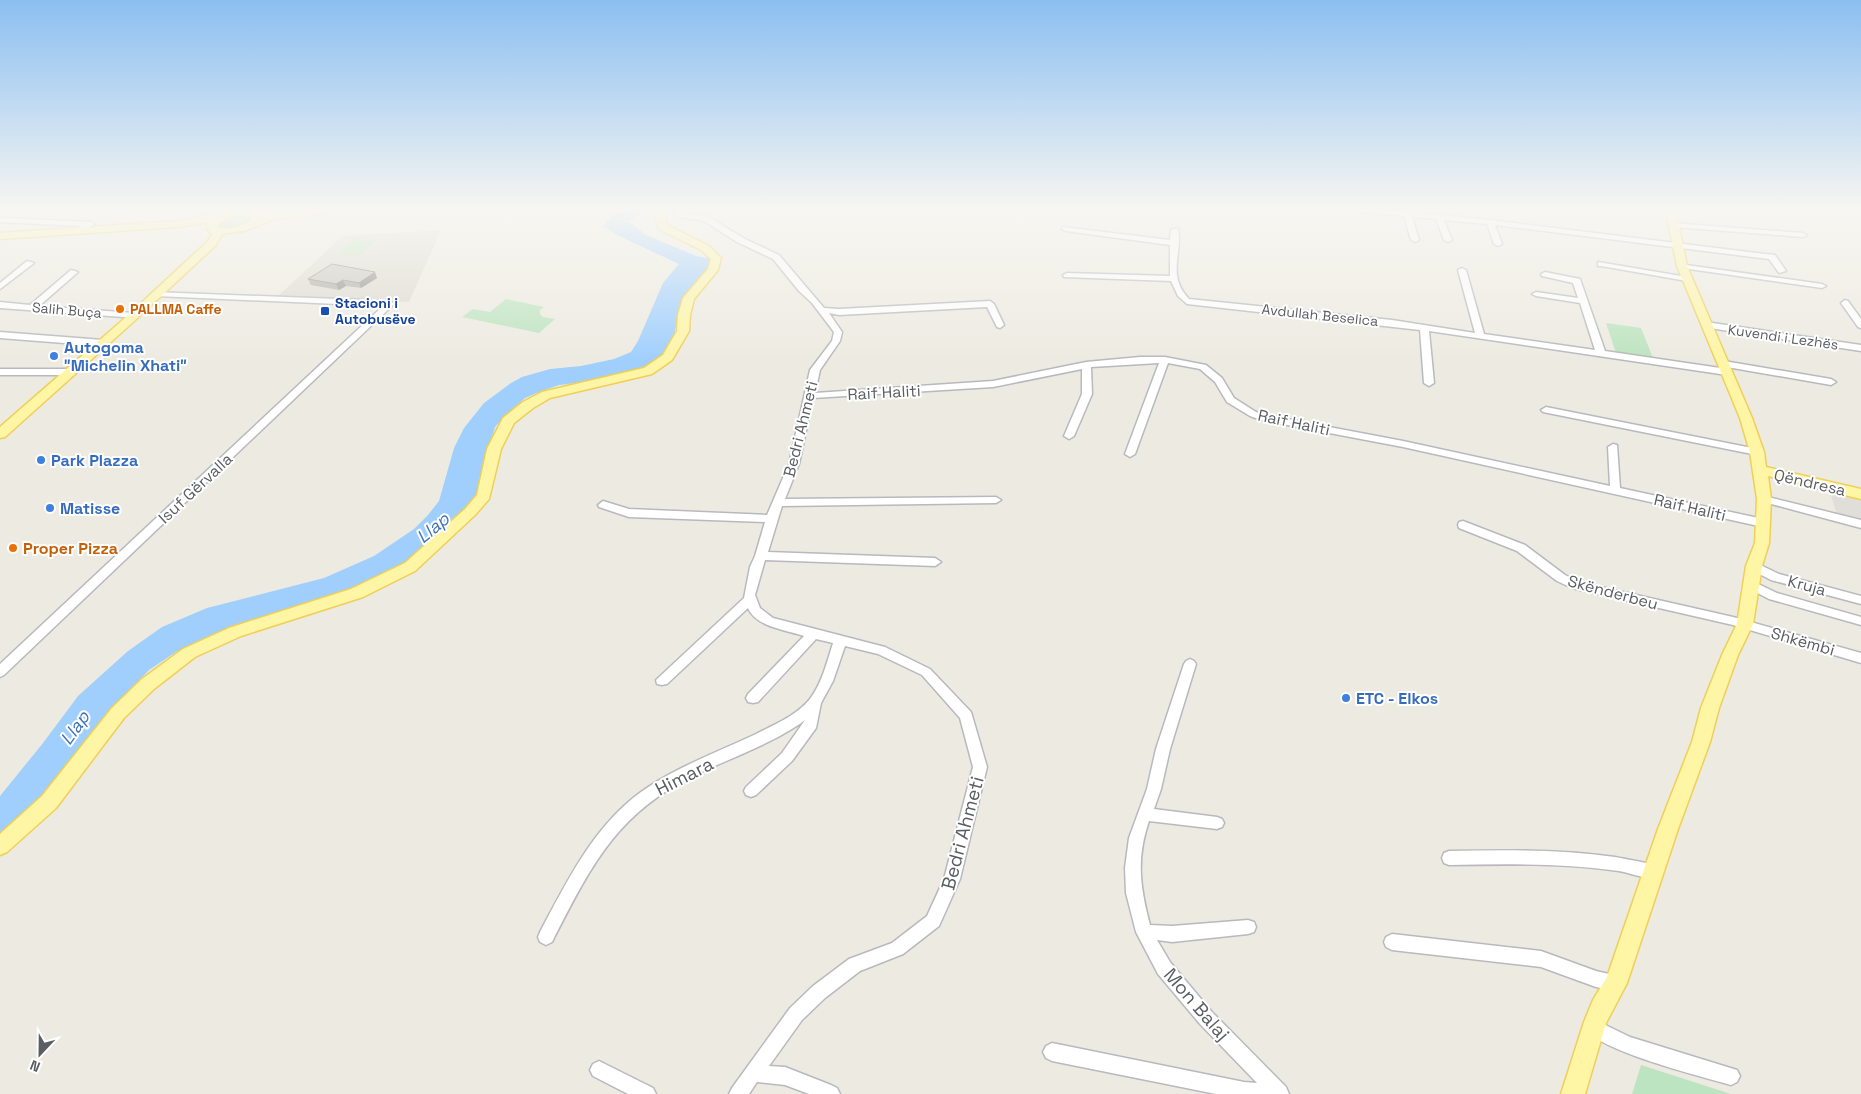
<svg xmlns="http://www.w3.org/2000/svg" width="1861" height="1094" viewBox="0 0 1861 1094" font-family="'Space Grotesk',sans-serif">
  <rect width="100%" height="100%" fill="#edebe1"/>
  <path fill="#e0ded9" d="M1830 492 1861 499V521L1837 515Z"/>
  <path fill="#dcdacf" d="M441 230 409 302 277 297 343 236Z"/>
  <g fill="#bde4c0">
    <path d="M232 216H245L251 219C245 228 228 230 219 227L218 225 224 219Z"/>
    <path d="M356 238 377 240 360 255 339 254Z"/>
    <path d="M506 299 544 307 540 310V314L543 317 555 319 539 333 462 317 473 309 490 312Z"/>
    <path d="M1606 323 1641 328 1653 358 1616 353Z"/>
    <path d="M1641 1065 1731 1094H1632Z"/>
  </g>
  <path fill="#a0cffe" d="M626 208H652L628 221 646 235 696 256 711 259 707 272 689 290 680 308 672 344 659 360 645 368 602 380 559 385 539 392 525 398 508 413 495 427 473 506 403 569 313 607 228 628 176 652 149 670 111 710 69 770 0 840V796L43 743 78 696 128 651 162 627 207 608 324 578 374 556 414 529 428 515 439 501 454 448 464 428 484 403 511 383 522 377 550 369 581 366 614 359 631 352 638 341 663 283 679 264 617 235 603 226 611 216Z"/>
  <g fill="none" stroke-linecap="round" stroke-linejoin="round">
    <defs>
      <g id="minor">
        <path d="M671 208H679L682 212 709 217 743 238 779 255 824 308 839 309 990 301 994 304 1004 325 1000 328 997 327 987 307 839 315 829 313 842 332 840 341 820 370 815 393 993 381 1086 362 1140 357H1165L1206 365 1222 378 1234 398 1256 412 1266 415 1403 441 1610 486 1608 447 1613 444 1617 445 1620 488 1763 519 1768 523 1763 527 1403 447 1261 420 1250 416 1227 402 1215 382 1200 369 1168 363 1135 454 1130 457 1125 454 1159 363 1091 367 1092 394 1074 436 1069 439 1064 436 1082 394V369L993 387 813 398 799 464 785 499 996 497 1001 500 996 503 782 506 768 552 935 558 941 562 935 566 765 560 755 595 760 608 773 618 885 647 930 669 971 712 987 767 960 879 939 926 903 954 860 971 825 998 802 1020 769 1066 785 1067 831 1085 837 1088 840 1094H809L785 1085 757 1082 749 1094H729L732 1088 790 1008 813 986 849 959 892 943 927 916 944 879 973 767 960 718 922 675 878 654 845 646 833 681 821 703 816 728 792 761 756 795 751 797 746 795 744 791 746 787 782 753 805 720C776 742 731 758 697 774 616 813 591 866 552 942L546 945 540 942 538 937 540 932C567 881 594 826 641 792 676 767 718 752 756 734 775 724 796 716 810 699 822 683 827 662 833 643L816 639 758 702 753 703 748 702 746 698 748 694 804 636C786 630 756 627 748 608L667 684 662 685 657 684 656 680 744 598 750 567 755 556 765 522 629 517 599 507 598 505 603 501 629 509 767 515 789 464 810 370 832 341 834 332 812 303 799 291 773 259 737 242 704 221 676 216Z"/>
        <path d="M1337 208H1363L1482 219 1765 254 1775 255 1786 271 1779 273 1769 259 1495 225 1502 244 1498 246 1494 244 1487 224 1444 220 1452 240 1448 242 1444 240 1436 219 1412 217 1419 240 1415 242 1411 240 1404 216 1341 210Z"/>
        <path d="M3 218 91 222 95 224 79 232 75 230 82 226 0 222V218Z"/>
        <path d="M1671 223 1803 233 1807 235 1803 237 1674 227 1670 225Z"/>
        <path d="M1063 227 1170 240 1171 230 1178 228C1183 253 1166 275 1189 299L1392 320 1475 333 1458 270 1462 268 1466 270 1484 334 1595 350 1580 303 1536 296 1532 294 1536 292 1578 298 1573 283 1542 276 1541 274 1545 272 1580 279 1605 351 1727 369 1732 372 1727 375 1429 331 1434 383 1429 386 1424 383 1420 330 1187 304 1178 296 1171 281 1064 277 1063 275 1067 273 1170 276V245L1066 231 1062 229Z"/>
        <path d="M27 261 34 263 0 289V283Z"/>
        <path d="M1598 262 1687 277 1691 279 1687 281 1601 266H1598Z"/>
        <path d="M1679 264 1822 284 1826 286 1822 288 1682 268 1678 266Z"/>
        <path d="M71 270 78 272 39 306 134 313 137 314V318L0 308V302L30 305Z"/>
        <path d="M153 292 390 301 394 304 4 675 0 677V664L383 306 156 296 152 294Z"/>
        <path d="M1845 300 1848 301 1861 319V328L1858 327 1841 303Z"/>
        <path d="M1706 322 1861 345V351L1703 327V323Z"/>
        <path d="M0 332 103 340 107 343 103 346 0 338Z"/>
        <path d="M1724 361 1831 379 1836 382 1831 385 1721 366 1719 364Z"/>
        <path d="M0 369H70L75 372 70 375H0Z"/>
        <path d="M1546 407 1757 449 1762 452 1757 455 1543 412 1541 410Z"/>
        <path d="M1764 496 1861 520V528L1760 501 1759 499Z"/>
        <path d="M1463 521 1525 545 1565 575 1579 582 1733 617 1861 653V663L1733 625 1572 588 1557 581 1517 551 1459 528 1458 525 1459 522Z"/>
        <path d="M1754 562 1779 574 1861 596V604L1771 580 1750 569 1748 566Z"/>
        <path d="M1752 581 1777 593 1861 617V625L1769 599 1748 588 1746 585Z"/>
        <path d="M1190 659 1194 661 1196 664 1170 749 1161 789 1154 809 1217 817 1222 819 1224 823 1222 827 1217 829 1149 821C1136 859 1140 887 1150 925L1172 926 1248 920 1254 922 1256 927 1254 932 1248 934 1172 942 1157 940 1170 962 1212 1012 1286 1087 1289 1094H1216L1052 1061 1046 1058 1043 1052 1046 1046 1052 1043 1244 1082 1257 1083 1200 1024 1158 974 1136 932 1126 893 1125 868 1129 838 1147 789 1156 749 1184 664 1186 661Z"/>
        <path d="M1449 851C1504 850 1560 849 1615 857 1630 860 1646 862 1660 867L1663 872 1660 877C1649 881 1631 873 1619 871 1563 863 1506 864 1449 865L1444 863 1442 858 1444 853Z"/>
        <path d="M1392 934 1541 951 1596 971 1622 977 1624 983 1622 989 1616 991 1596 987 1541 967 1392 950 1386 947 1384 942 1386 937Z"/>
        <path d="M1593 1019 1630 1037 1737 1070 1740 1076 1737 1082 1731 1085C1704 1077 1594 1050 1585 1027L1587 1021Z"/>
        <path d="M599 1061 653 1088 656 1094H628L593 1076 590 1070 593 1064Z"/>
      </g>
      <g id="major">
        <path d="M321 208H352L347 211 274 219 244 231 222 234 215 246 132 323 5 437 0 438V427L124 319 207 242 212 235 206 227 209 222 178 227 0 239V233L178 221 244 209 258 213 260 217 273 213ZM244 215 250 217 251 220C241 226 228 232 217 226L229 217Z"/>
        <path d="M657 208H667L663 213 667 225 709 246 721 258 718 270 694 299 690 315 689 331 672 360 652 374 550 398 533 408 514 423 501 449 489 499 475 515 415 571 363 597 241 636 195 657 154 689 124 718 56 808 7 852 0 855V834L42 796 112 708 142 679 183 649 229 628 351 589 405 563 465 509 477 495 487 449 503 418 523 402 542 392 644 368 663 355 677 331 678 315 683 298 708 269 711 259 701 250 659 229 653 213Z"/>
        <path d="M1665 208H1675L1687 266 1752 418 1764 452 1766 467 1861 489V499L1768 476 1771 499 1769 543 1762 566 1753 624 1738 655 1719 708 1710 742 1678 829 1627 983 1606 1023 1585 1094H1561L1584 1022 1593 1000 1607 977 1658 829 1692 742 1701 708 1722 655 1737 624 1746 566 1755 543 1757 499 1750 452 1740 418 1677 266Z"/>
      </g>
    </defs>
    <use href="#minor" stroke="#b7b9be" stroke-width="3"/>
    <use href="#major" stroke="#efcf58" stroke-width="3"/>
    <use href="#minor" fill="#fff" fill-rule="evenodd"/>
    <use href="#major" fill="#fef5a5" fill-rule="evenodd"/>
  </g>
  <g fill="#aca9a3">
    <path d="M177 208H203L200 212 180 213Z"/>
    <path d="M377 278 361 288 346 286 339 290 311 285 308 279Z"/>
  </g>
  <g fill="#8c8a85">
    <path d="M198 208H203L200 212Z"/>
    <path d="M375 272 377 278 361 288 359 283Z"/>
    <path d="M343 280 346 286 339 290 336 284Z"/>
  </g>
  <path fill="#c8c5be" stroke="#8c8a85" d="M332 264 375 272 359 283 343 280 336 284 308 279Z"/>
  <linearGradient id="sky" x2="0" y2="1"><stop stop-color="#8bbff1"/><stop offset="0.58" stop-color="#f7f6f2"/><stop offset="1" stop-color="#f7f6f2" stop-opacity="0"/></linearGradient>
  <rect width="1861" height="361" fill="url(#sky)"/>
  <g fill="#e8710a" stroke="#fff" stroke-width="2">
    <circle cx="120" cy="309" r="5"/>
    <circle cx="13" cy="548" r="5"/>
  </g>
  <rect fill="#1a4fb4" stroke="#fff" stroke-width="2" x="320" y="306" width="10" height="10" rx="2.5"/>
  <g fill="#3f7fe0" stroke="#fff" stroke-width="2">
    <circle cx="54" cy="356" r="5"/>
    <circle cx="41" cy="460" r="5"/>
    <circle cx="50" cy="508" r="5"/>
    <circle cx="1346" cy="698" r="5"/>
  </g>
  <g text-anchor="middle" stroke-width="4" stroke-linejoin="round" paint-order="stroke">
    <g font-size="14" font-weight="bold" fill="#164399" stroke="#fff" text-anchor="start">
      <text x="335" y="308">Stacioni i<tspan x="335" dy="16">Autobusëve</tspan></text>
    </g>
    <g font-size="14" font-weight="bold" fill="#c56008" stroke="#fff" text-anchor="start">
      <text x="130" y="314">PALLMA Caffe</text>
    </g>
    <g font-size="14" fill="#5a5d62" stroke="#fff">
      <text transform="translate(67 310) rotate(5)" y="5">Salih Buça</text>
      <text transform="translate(1320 315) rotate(6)" y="5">Avdullah Beselica</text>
      <text transform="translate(1783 337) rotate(8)" y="5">Kuvendi i Lezhës</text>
    </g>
    <g font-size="16" font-weight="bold" fill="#366cbe" stroke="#fff" text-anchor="start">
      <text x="64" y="353">Autogoma<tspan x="64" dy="18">ʺMichelin Xhatiʺ</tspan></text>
      <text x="51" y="466">Park Plazza</text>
      <text x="60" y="514">Matisse</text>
      <text x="1356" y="704">ETC - Elkos</text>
    </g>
    <g font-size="16" fill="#5a5d62" stroke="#fff">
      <text transform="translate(884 392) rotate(-3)" y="6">Raif Haliti</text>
      <text transform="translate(1294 422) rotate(12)" y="6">Raif Haliti</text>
      <text transform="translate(800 429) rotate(-76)" y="6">Bedri Ahmeti</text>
      <text transform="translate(1810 482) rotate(13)" y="6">Qëndresa</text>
      <text transform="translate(195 488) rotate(-43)" y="6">Isuf Gërvalla</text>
      <text transform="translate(1690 507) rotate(13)" y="6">Raif Haliti</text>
      <text transform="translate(1807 585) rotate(15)" y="6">Kruja</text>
      <text transform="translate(1613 592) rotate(15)" y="6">Skënderbeu</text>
      <text transform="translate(1803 641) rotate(16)" y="6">Shkëmbi</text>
    </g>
    <g font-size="16" font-weight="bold" fill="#c56008" stroke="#fff" text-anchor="start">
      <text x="23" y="554">Proper Pizza</text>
    </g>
    <g font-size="18" font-style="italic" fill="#4073b7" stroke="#fff">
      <text transform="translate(433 528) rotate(-40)" y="6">Llap</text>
      <text transform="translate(75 728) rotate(-55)" y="6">Llap</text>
    </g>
    <g font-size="19" fill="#5a5d62" stroke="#fff">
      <text transform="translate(684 776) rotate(-27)" y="7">Himara</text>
      <text transform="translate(962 833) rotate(-75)" y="7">Bedri Ahmeti</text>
      <text transform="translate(1197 1004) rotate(49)" y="7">Mon Balaj</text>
    </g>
  </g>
  <g transform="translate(40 1054) rotate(202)" stroke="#ffffff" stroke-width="4" paint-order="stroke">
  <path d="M0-4L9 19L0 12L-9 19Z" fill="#5a5d62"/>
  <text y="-8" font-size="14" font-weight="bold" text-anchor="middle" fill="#5a5d62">N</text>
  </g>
</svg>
